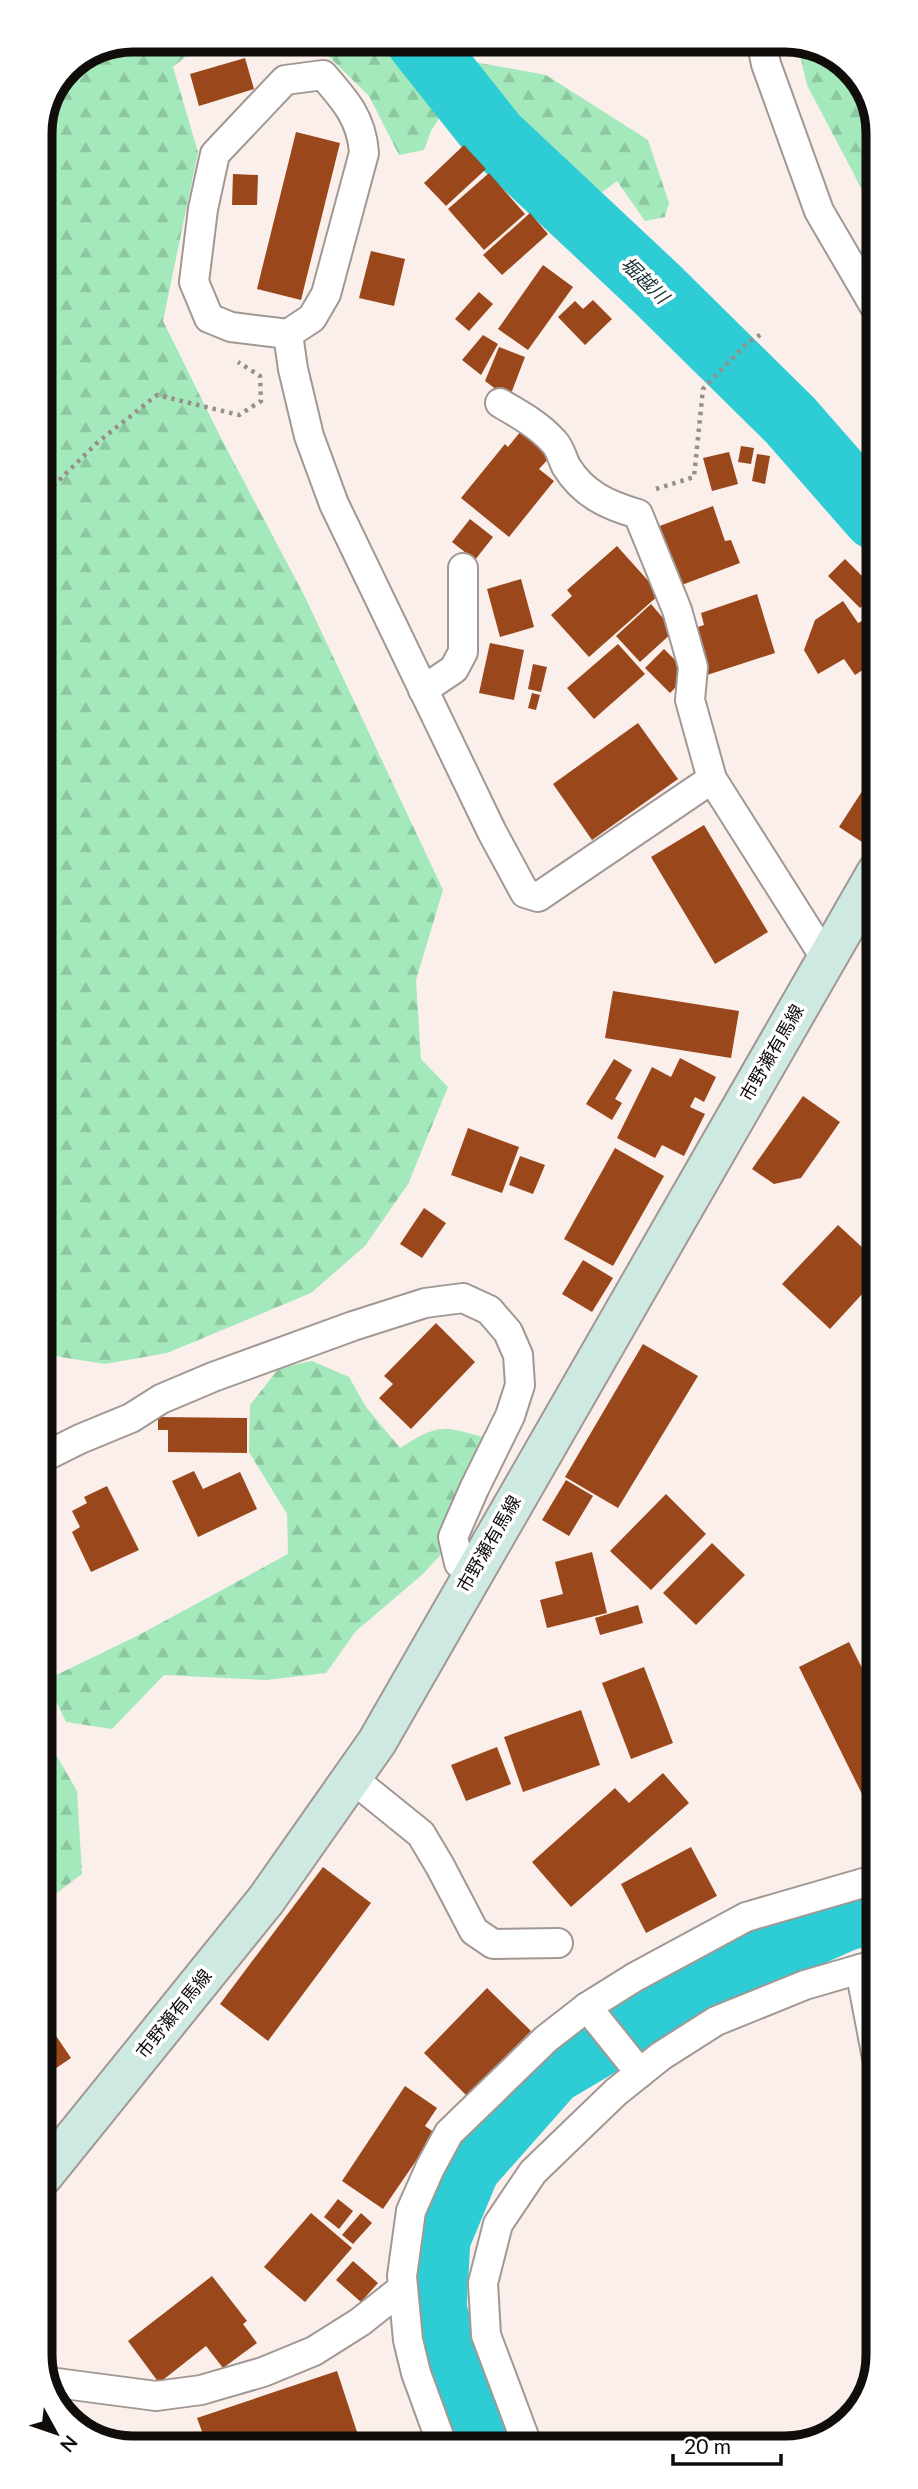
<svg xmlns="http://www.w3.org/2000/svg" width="918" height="2489" viewBox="0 0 918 2489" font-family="Lato,'Noto Sans JP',sans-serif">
  <defs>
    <pattern id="forest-firs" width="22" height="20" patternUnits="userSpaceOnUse" patternTransform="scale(1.75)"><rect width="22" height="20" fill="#a4e9bb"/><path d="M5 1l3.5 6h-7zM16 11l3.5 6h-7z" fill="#8cc79f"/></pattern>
  </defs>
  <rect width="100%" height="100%" fill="#faefea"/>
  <g fill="url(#forest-firs)">
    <path d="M134 40H205L173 67 198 152 163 321 222 440 305 597 443 890 416 980 421 1059 448 1087 408 1184 365 1246 311 1293 167 1353 105 1364 42 1354 40 128 68 67Z"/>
    <path d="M312 40H450L464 60 546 75 648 140 669 203 665 217 645 221 617 181 585 205 448 104 431 131 424 150 399 155 369 96Z"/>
    <path d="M797 43 841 60 874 109 875 214 807 85Z"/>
    <path d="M312 1361 349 1377 366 1407 400 1448C437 1425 441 1425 482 1437L499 1465 479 1513 423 1574 356 1631 326 1673 266 1680 164 1675 112 1729 66 1722 46 1680 137 1636 288 1554 287 1514 249 1452 250 1405 279 1368Z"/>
    <path d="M43 1749H53L77 1791 82 1874 43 1903Z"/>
  </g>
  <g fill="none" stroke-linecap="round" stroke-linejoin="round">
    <g stroke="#2eccd4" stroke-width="65">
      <path d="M418 40 495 137 655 287 790 420 875 517"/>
      <path d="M479 2447 434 2310 438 2239 468 2167 552 2072 709 1979 844 1919 877 1910"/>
    </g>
  </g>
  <g fill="#99471b">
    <path d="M245 58 254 89 199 106 190 74Z"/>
    <path d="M296 132 340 143 301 300 257 289Z"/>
    <path d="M464 145 486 169 446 206 424 183Z"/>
    <path d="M489 173 525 214 484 250 448 209Z"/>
    <path d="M233 174 258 175 257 205H232Z"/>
    <path d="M530 213 548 234 502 275 483 255Z"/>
    <path d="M371 251 405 259 394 306 359 298Z"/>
    <path d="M543 265 573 287 528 350 498 329Z"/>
    <path d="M479 292 493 304 469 331 455 319Z"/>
    <path d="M593 300 612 319 585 345 558 317 575 301 583 309Z"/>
    <path d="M483 335 498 344 481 375 462 360Z"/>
    <path d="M499 347 525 357 509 399 485 381Z"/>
    <path d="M521 431 551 456 539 469 554 481 509 537 461 498 505 444 508 447Z"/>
    <path d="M741 446 754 448 751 464 738 462Z"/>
    <path d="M729 452 738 484 712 491 703 458Z"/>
    <path d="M757 454 770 456 765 484 752 481Z"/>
    <path d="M713 506 725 541 731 540 740 563 679 586 657 527Z"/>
    <path d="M470 519 493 537 475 560 452 542Z"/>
    <path d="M617 546 660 594 589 657 551 615 572 596 567 590Z"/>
    <path d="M845 559 875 589V593L860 608 828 576Z"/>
    <path d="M521 579 534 627 500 637 487 589Z"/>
    <path d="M757 594 775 653 704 676 689 630 704 625 701 613Z"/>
    <path d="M843 601 858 623 875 614V662L855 675 844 659 818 674 804 650 815 620Z"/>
    <path d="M651 604 674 631 640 662 616 636Z"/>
    <path d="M490 643 524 650 514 700 479 693Z"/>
    <path d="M618 644 645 674 594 719 567 688Z"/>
    <path d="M664 649 689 674 670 693 645 668Z"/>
    <path d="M533 664 547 667 541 692 528 689Z"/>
    <path d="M532 693 540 695 536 710 528 708Z"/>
    <path d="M638 723 678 779 592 840 553 784Z"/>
    <path d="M868 782 875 786V821L862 842 839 827Z"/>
    <path d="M704 825 768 932 715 964 651 857Z"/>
    <path d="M613 991 739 1011 731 1058 605 1038Z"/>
    <path d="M680 1058 716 1077 704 1102 695 1097 690 1107 705 1114 684 1156 662 1145 655 1158 617 1138 652 1067 671 1077Z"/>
    <path d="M614 1059 632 1070 615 1099 622 1103 612 1120 586 1104Z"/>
    <path d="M803 1096 840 1122 801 1178 774 1184 752 1169Z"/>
    <path d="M468 1128 519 1147 502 1193 451 1175Z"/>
    <path d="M615 1148 664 1176 613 1266 564 1239Z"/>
    <path d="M520 1156 545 1165 533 1194 509 1185Z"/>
    <path d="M424 1208 446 1223 422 1258 400 1244Z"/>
    <path d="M838 1225 876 1260V1279L830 1329 782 1284Z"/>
    <path d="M583 1260 613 1278 592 1312 562 1294Z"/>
    <path d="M436 1323 475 1362 411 1429 379 1398 393 1384 384 1376Z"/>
    <path d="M643 1344 698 1376 618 1508 565 1477Z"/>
    <path d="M158 1417 247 1418V1453L168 1452V1430H158Z"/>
    <path d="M194 1471 203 1489 240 1472 257 1509 198 1537 172 1481Z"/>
    <path d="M566 1480 593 1496 569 1536 542 1520Z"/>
    <path d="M107 1486 139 1550 91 1572 72 1532 80 1527 72 1511 87 1503 84 1497Z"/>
    <path d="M666 1494 706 1534 651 1590 610 1551Z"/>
    <path d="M712 1543 745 1575 696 1625 663 1593Z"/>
    <path d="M592 1552 607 1613 547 1628 540 1600 563 1594 555 1562Z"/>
    <path d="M638 1605 643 1623 600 1635 595 1618Z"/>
    <path d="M849 1642 877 1698V1792L864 1798 799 1667Z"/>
    <path d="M644 1667 673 1743 631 1759 602 1683Z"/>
    <path d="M581 1710 600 1765 523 1792 504 1737Z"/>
    <path d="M497 1747 511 1784 466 1801 451 1765Z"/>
    <path d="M663 1773 689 1803 571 1907 532 1862 615 1788 629 1803Z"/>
    <path d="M691 1847 717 1896 646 1933 621 1884Z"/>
    <path d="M323 1867 371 1903 268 2041 220 2004Z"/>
    <path d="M487 1988 531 2031 467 2096 424 2053Z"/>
    <path d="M46 2021 71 2058 43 2077V2023Z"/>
    <path d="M405 2086 437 2108 425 2126 435 2133 383 2209 342 2181Z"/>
    <path d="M338 2199 353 2211 339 2229 324 2217Z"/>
    <path d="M311 2213 352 2248 305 2302 264 2267Z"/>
    <path d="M361 2213 372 2223 353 2244 342 2235Z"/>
    <path d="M353 2261 378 2283 361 2302 336 2280Z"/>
    <path d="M212 2276 247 2321 243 2324 257 2343 223 2368 206 2346 159 2383 128 2341Z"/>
    <path d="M337 2371 359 2438 332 2448H208L197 2418Z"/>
  </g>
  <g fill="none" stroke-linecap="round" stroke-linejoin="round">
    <defs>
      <g id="street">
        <path d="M761 40 766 64 819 211 875 307"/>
        <path d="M288 334 231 327 209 318 194 282 203 209 215 154 285 80 323 75C345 100 362 119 364 153L326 294 312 318 288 334 293 369 309 436 334 504 492 832 525 893 538 897 712 779 826 959"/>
        <path d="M500 403C519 414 539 425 554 442 560 448 562 458 566 466 583 494 607 505 638 514L677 610 693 667 690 700 712 779"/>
        <path d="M423 690 454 669 463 652V568"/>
        <path d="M42 1458 80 1439 131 1418 161 1399 213 1377 353 1326 425 1303 463 1298 489 1310 508 1332 518 1355 520 1385 510 1416 474 1489 453 1537 459 1563 476 1568"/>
        <path d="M353 1779 421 1834 440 1866 474 1931 493 1944 558 1943"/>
        <path d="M860 1969 877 2058"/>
        <path d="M587 2007 640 2073"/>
        <path d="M44 2378 49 2382 156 2396 201 2390 263 2372 314 2351 360 2322 403 2288"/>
        <path d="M443 2447 416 2373 408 2340 402 2276 411 2211 430 2168 449 2133 546 2039 587 2007 635 1977 746 1917 877 1879"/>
        <path d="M528 2447 486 2335 483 2283 498 2224 533 2172 616 2092 661 2056 716 2021 805 1985 877 1964"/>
      </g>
      <path id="secondary" d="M43 2176 266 1900 377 1742 876 873"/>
    </defs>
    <use href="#street" stroke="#a29893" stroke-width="32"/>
    <use href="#secondary" stroke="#a29893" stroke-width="42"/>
    <g stroke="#978f8c" stroke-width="4.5" stroke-dasharray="3.5 5" stroke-linecap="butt">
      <path d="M656 489 694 477 703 389 746 344 763 333"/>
      <path d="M41 498 98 442 157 395 239 415 261 401 260 376 238 362"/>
    </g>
    <use href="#street" stroke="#fff" stroke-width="28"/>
    <use href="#secondary" stroke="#cee9e2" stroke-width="38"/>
  </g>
  <g text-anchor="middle" stroke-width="7" stroke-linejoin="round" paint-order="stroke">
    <g font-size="18" fill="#110d0b" stroke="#fff">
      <text transform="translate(772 1053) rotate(-60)" y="6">市野瀬有馬線</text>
      <text transform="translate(489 1544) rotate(-60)" y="6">市野瀬有馬線</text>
      <text transform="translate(174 2014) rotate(-51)" y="6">市野瀬有馬線</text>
    </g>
    <g font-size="19" font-style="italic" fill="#1b3335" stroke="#fff">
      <text transform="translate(645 280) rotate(44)" y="7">堀越川</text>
    </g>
  </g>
  <path d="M0 0H918V2489H0ZM133 52H785A81 81 0 0 1 866 133V2355A81 81 0 0 1 785 2436H133A81 81 0 0 1 52 2355V133A81 81 0 0 1 133 52Z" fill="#fff" fill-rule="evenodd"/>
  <path fill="none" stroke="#110d0b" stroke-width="9" d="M133 52H785A81 81 0 0 1 866 133V2355A81 81 0 0 1 785 2436H133A81 81 0 0 1 52 2355V133A81 81 0 0 1 133 52Z"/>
  <g transform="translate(56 2433) rotate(130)" stroke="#ffffff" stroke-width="5" paint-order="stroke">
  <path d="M0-5L12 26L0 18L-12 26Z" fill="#110d0b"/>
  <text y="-10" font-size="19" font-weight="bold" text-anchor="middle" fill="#110d0b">N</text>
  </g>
  <path d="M673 2454v10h108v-10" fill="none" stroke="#110d0b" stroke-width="3.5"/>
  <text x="684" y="2454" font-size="21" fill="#110d0b" stroke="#ffffff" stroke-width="5" paint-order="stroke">20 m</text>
</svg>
